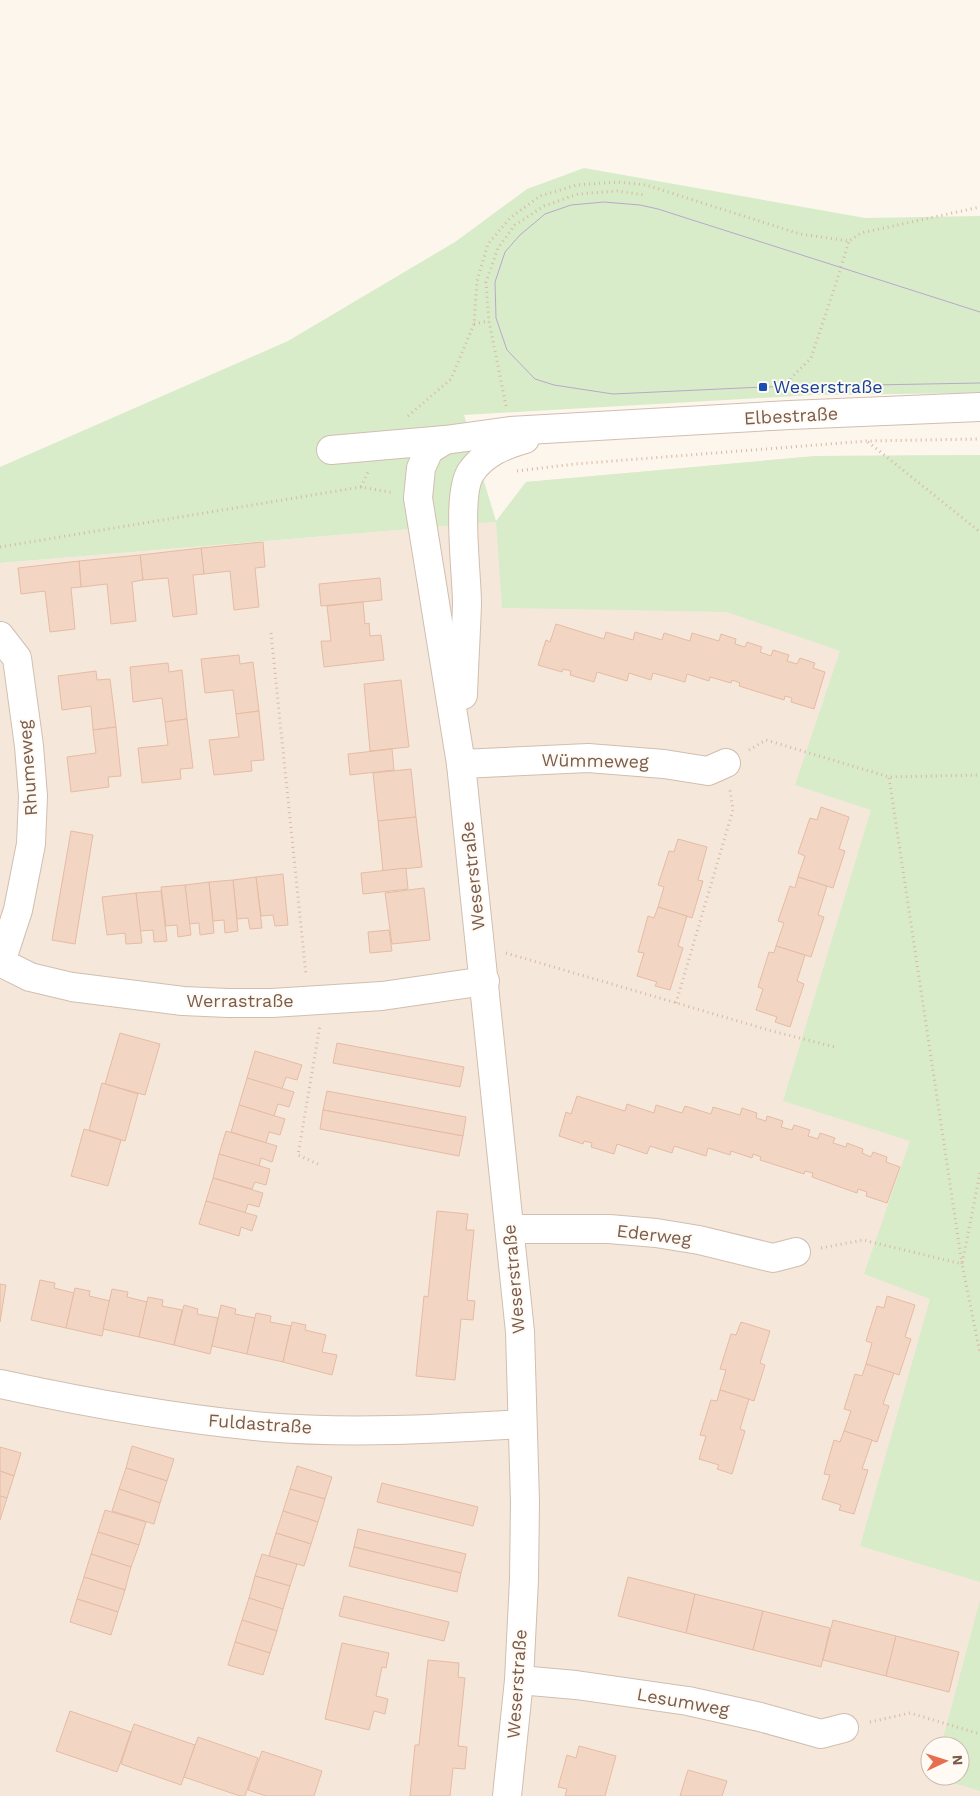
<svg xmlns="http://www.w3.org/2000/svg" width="980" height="1796" viewBox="0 0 980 1796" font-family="'Work Sans',sans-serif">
  <rect width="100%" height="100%" fill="#fdf6ec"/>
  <path fill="#f5e8da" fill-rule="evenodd" d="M980 455V1796H0V563L496 522 526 482 816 456ZM930 1746H960V1776H930Z"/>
  <g fill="#d8ecc9">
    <path d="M584 168 865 218 980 216V393L814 395 464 415 496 521 526 482 816 456 980 455V1582L860 1546 930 1299 864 1274 910 1141 783 1101 871 810 795 785 840 651 727 612 502 608 496 522 0 563V467L288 341 455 242 527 189Z"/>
    <path d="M980 1600V1791L933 1777 960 1776V1746H941Z"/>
  </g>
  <g fill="#f3d5c3" stroke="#e6bba3">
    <path d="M263 542 265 567 255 568 259 607 234 610 230 571 204 574 201 548Z"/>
    <path d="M201 548 204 574 193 575 197 614 173 617 168 578 143 580 140 555Z"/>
    <path d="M140 555 143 580 132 582 136 621 111 624 107 584 81 587 79 561Z"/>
    <path d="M79 561 81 587 71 588 75 629 50 632 45 591 21 594 18 568Z"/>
    <path d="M380 578 382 600 321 606 319 584Z"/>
    <path d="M363 602 365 624 369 623 370 636 381 635 384 660 324 667 321 641H331L327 606Z"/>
    <path d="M556 624 604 639 606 632 633 640 635 632 662 640 664 633 690 641 692 633 719 641 721 634 736 639 735 644 745 647 747 642 762 647 760 652 771 656 773 650 789 655 787 661 797 664 800 658 815 663 813 668 825 672 814 709 791 702 792 698 785 696 784 700 739 686 740 683 732 680 731 683 710 677 709 681 687 674 685 682 653 673 651 680 629 673 627 681 597 672 594 682 570 675 571 671 563 669 562 672 538 665 546 640 550 642Z"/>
    <path d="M239 655 240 664 253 662 259 711 236 714 233 690 205 693 201 659Z"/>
    <path d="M168 663 169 672 182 670 187 719 165 722 162 698 133 702 130 667Z"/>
    <path d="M96 671 97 680 110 679 116 727 93 730 91 706 62 710 58 676Z"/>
    <path d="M401 680 409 747 370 751 364 684Z"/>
    <path d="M259 711 264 760 251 761 252 771 214 775 209 740 239 737 236 714Z"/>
    <path d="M187 719 193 768 180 769 181 779 142 783 138 748 168 745 165 722Z"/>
    <path d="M116 727 121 776 108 777 109 787 71 792 67 757 96 753 93 730Z"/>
    <path d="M392 749 394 770 350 775 348 754Z"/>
    <path d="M411 769 416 817 378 821 373 773Z"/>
    <path d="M821 807 849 817 839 849 845 851 833 888 798 877 805 856 798 853 810 818 817 820Z"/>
    <path d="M416 817 422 867 383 871 378 821Z"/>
    <path d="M71 831 93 835 75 944 52 940Z"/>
    <path d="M678 839 707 847 698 880 703 881 692 918 658 907 664 887 658 885 669 851 674 852Z"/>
    <path d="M406 868 408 889 363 894 361 873Z"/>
    <path d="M283 874 288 925 275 926 273 915 261 916 256 877Z"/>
    <path d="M256 877 262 928 250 929 248 918 237 919 233 880Z"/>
    <path d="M798 877 827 886 818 915 824 917 811 957 776 946 784 923 778 921 790 886 795 888Z"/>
    <path d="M233 880 238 931 225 933 224 920 213 921 209 882Z"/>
    <path d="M209 882 214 933 200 935 199 923 189 924 185 885Z"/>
    <path d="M185 885 191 935 178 937 177 925 166 926 161 887Z"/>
    <path d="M424 888 430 940 392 944 385 893Z"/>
    <path d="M161 891 167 941 154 942 153 930 140 931 136 893Z"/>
    <path d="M136 893 142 943 126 944 125 933 107 935 102 897Z"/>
    <path d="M658 907 687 916 678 946 683 948 670 990 655 986 657 982 637 976 644 953 638 952 648 916 654 918Z"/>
    <path d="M389 930 392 951 370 953 368 932Z"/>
    <path d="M776 946 805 955 797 981 804 984 790 1027 775 1022 777 1017 756 1010 763 989 758 987 769 952 774 953Z"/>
    <path d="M120 1033 160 1044 145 1095 105 1084Z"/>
    <path d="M337 1043 464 1067 460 1087 333 1063Z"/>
    <path d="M255 1051 302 1065 297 1080 286 1077 282 1089 247 1078Z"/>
    <path d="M247 1078 294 1092 289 1107 278 1104 274 1116 239 1105Z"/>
    <path d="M102 1083 138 1094 125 1141 89 1130Z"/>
    <path d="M327 1091 466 1117 463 1136 323 1110Z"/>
    <path d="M577 1096 625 1111 627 1104 654 1113 656 1105 682 1113 685 1106 711 1114 713 1107 740 1115 742 1108 757 1113 756 1118 766 1121 767 1116 783 1121 781 1127 792 1130 794 1125 810 1130 808 1136 818 1139 820 1133 835 1138 833 1143 846 1147 847 1143 863 1149 862 1153 871 1157 873 1152 887 1157 886 1162 900 1167 887 1203 866 1196 867 1192 858 1189 857 1193 812 1177 813 1173 805 1171 804 1174 760 1160 761 1157 753 1154 752 1158 731 1151 730 1155 708 1148 706 1156 674 1146 672 1153 650 1146 647 1154 617 1144 614 1154 591 1147 592 1143 584 1141 583 1144 559 1136 566 1112 571 1114Z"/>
    <path d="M239 1105 285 1119 280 1135 269 1132 266 1143 231 1132Z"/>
    <path d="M323 1110 463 1136 459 1156 320 1129Z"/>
    <path d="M84 1129 121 1140 108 1186 71 1176Z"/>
    <path d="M226 1131 277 1146 272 1162 261 1158 259 1166 219 1154Z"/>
    <path d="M219 1154 270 1169 266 1185 255 1182 252 1189 213 1178Z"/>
    <path d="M213 1178 263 1193 259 1207 248 1204 245 1213 206 1201Z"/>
    <path d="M206 1201 257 1216 252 1231 241 1227 239 1236 199 1224Z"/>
    <path d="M437 1211 468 1214 466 1230H474L467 1300 475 1301 473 1320 461 1319 455 1380 416 1376 424 1296 428 1297Z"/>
    <path d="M40 1280 55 1283 54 1288 74 1293 66 1328 31 1320Z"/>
    <path d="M0 1284 6 1285 0 1322Z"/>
    <path d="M75 1288 90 1291 89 1296 110 1301 102 1336 66 1328Z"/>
    <path d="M112 1289 128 1292 127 1297 147 1302 139 1337 103 1329Z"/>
    <path d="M887 1296 915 1305 905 1337 911 1339 899 1375 866 1364 872 1343 866 1341 877 1306 884 1308Z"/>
    <path d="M148 1297 163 1300 162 1306 182 1310 174 1345 139 1337Z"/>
    <path d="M184 1305 198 1309 197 1314 218 1318 210 1354 174 1345Z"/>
    <path d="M221 1305 236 1309 235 1314 255 1318 247 1354 212 1346Z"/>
    <path d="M256 1313 271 1316 270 1322 291 1326 283 1362 247 1354Z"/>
    <path d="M292 1322 306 1325 305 1330 326 1335 322 1352 337 1355 332 1375 283 1362Z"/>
    <path d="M741 1322 770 1331 760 1363 765 1365 754 1401 720 1390 726 1370 720 1369 731 1334 736 1335Z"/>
    <path d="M866 1364 894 1373 883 1404 889 1406 877 1442 844 1431 851 1411 844 1409 855 1374 862 1376Z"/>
    <path d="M720 1390 749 1399 740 1429 745 1431 732 1474 717 1469 719 1465 699 1459 706 1436 700 1435 711 1400 717 1401Z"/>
    <path d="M844 1431 872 1440 862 1469 868 1470 854 1514 839 1510 841 1505 822 1499 830 1475 824 1474 834 1440 840 1442Z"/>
    <path d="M132 1446 174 1459 167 1481 126 1468Z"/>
    <path d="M0 1447 21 1453 14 1476 0 1471Z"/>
    <path d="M297 1466 332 1477 325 1499 290 1489Z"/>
    <path d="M126 1468 167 1481 160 1503 119 1489Z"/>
    <path d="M0 1471 14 1476 7 1498 0 1496Z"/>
    <path d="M382 1483 478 1507 473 1526 377 1502Z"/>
    <path d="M119 1489 160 1503 154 1524 112 1511Z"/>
    <path d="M290 1489 325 1499 318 1522 283 1511Z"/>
    <path d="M0 1496 7 1498 0 1520Z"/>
    <path d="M105 1510 146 1522 139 1545 98 1532Z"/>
    <path d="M283 1511 318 1522 311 1544 276 1533Z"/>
    <path d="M358 1529 466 1554 461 1573 354 1547Z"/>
    <path d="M98 1532 139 1545 131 1567 91 1554Z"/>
    <path d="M276 1533 311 1544 304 1566 269 1556Z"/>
    <path d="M354 1547 461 1573 457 1592 349 1566Z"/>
    <path d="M91 1554 131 1567 125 1590 84 1577Z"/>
    <path d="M262 1554 297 1564 290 1586 255 1576Z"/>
    <path d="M255 1576 290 1586 283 1609 249 1598Z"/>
    <path d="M84 1577 125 1590 118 1612 77 1599Z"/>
    <path d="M628 1577 695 1594 686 1633 618 1616Z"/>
    <path d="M695 1594 763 1611 753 1650 686 1633Z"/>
    <path d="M344 1596 449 1622 444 1641 339 1616Z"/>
    <path d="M249 1598 283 1609 277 1631 242 1620Z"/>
    <path d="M77 1599 118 1612 111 1635 70 1622Z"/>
    <path d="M763 1611 830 1628 821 1667 753 1650Z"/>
    <path d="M242 1620 277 1631 270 1653 235 1642Z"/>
    <path d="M833 1620 896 1636 886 1676 823 1660Z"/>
    <path d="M896 1636 959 1652 949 1692 886 1676Z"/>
    <path d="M235 1642 270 1653 263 1675 228 1665Z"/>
    <path d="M342 1643 389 1653 386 1668 382 1667 376 1696 388 1699 385 1714 374 1711 369 1730 325 1719Z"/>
    <path d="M428 1660 459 1663 458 1677 465 1678 458 1746 467 1747 465 1769 453 1768 450 1796H410L415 1745H419Z"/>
    <path d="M70 1711 131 1732 117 1772 56 1751Z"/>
    <path d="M134 1724 195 1745 181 1785 121 1764Z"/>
    <path d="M198 1737 258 1758 245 1796H240L184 1777Z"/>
    <path d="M579 1746 616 1756 605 1796H565L567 1789 558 1787 567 1755 576 1758Z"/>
    <path d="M262 1751 322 1771 314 1796H266L248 1790Z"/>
    <path d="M688 1770 727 1781 722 1796H680Z"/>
  </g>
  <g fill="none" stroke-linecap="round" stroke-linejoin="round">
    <defs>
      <g id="minor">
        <path d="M331 450 445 440"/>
        <path d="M0 636 17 658 29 746 33 796 31 844 18 910 1 962"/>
        <path d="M463 695C464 665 466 634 467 604 467 574 456 494 471 472 484 453 504 445 525 439"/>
        <path d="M461 764 588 758 664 764 708 771 726 763"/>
        <path d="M0 962 30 977 72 987 183 1001 228 1003H272L382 996 485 981"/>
        <path d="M510 1229H609L656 1233 699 1240 773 1258 796 1252"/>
        <path d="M0 1384C88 1403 175 1419 265 1427 351 1434 437 1429 522 1424"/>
        <path d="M519 1680 576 1685 688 1701 760 1717 821 1734 844 1728"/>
        <path d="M507 1796 519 1680 524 1579 525 1502 520 1332 461 764 418 498 421 468 429 450 445 440 510 431 790 415 980 407"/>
      </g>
    </defs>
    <use href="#minor" stroke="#d1beb0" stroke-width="30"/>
    <g stroke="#d9b8a5" stroke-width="3" stroke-dasharray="1 4" stroke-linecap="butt">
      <path d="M474 324 489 321"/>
      <path d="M789 389 791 378 811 358 837 280 849 241"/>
      <path d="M506 406 489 321 486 282 498 248 515 225 544 206 578 194 617 191 645 195"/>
      <path d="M408 416 451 379 474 324 477 281 488 244 510 218 540 196 577 185 617 182 646 185 800 234 849 241 861 233 980 207"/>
      <path d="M868 442 980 532"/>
      <path d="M517 471 575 464 867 441 980 439"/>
      <path d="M361 487 368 472"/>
      <path d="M0 547 361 487 394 493"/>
      <path d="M271 633 306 975"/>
      <path d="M749 750 766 740 889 777 980 775"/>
      <path d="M506 953 772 1031 835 1047"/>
      <path d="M676 1003 733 810 730 790"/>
      <path d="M318 1164 298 1155 320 1025"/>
      <path d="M980 1173 962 1264 980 1353"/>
      <path d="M821 1248 863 1240 962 1264 889 777"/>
      <path d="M870 1722 910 1713 980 1734"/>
    </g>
    <use href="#minor" stroke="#fff" stroke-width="28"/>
    <path stroke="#b9a8c9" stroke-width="1" d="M980 312 658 209 640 205 604 202 571 205 545 214 520 235 505 252 495 282 496 318 507 350 535 379 554 385 613 394 763 387 980 383"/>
  </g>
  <rect fill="#1a4fb4" stroke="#fffaf3" stroke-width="2" x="758" y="382" width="10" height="10" rx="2.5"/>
  <g text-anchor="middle" stroke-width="4" stroke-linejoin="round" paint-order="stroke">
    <g font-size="18" fill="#164399" stroke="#fffaf3" text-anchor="start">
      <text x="773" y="393">Weserstraße</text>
    </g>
    <g font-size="18" fill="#7a5c4d" stroke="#fffaf3">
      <text transform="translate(791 416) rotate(-3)" y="6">Elbestraße</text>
      <text transform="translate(595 761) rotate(1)" y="6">Wümmeweg</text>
      <text transform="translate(28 768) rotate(-94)" y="6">Rhumeweg</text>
      <text transform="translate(473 876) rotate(-96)" y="6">Weserstraße</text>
      <text x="240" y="1007">Werrastraße</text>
      <text transform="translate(654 1235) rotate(7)" y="6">Ederweg</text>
      <text transform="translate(514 1279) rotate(-95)" y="6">Weserstraße</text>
      <text transform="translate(260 1424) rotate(4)" y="6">Fuldastraße</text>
      <text transform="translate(517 1684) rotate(-86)" y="6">Weserstraße</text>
      <text transform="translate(683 1702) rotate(10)" y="6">Lesumweg</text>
    </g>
  </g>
  <g transform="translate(945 1761) rotate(86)"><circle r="24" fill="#fffaf3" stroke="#cabbb1"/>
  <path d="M0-4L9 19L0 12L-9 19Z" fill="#e76f51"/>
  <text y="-8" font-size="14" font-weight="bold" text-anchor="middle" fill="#7a5c4d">N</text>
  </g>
</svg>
